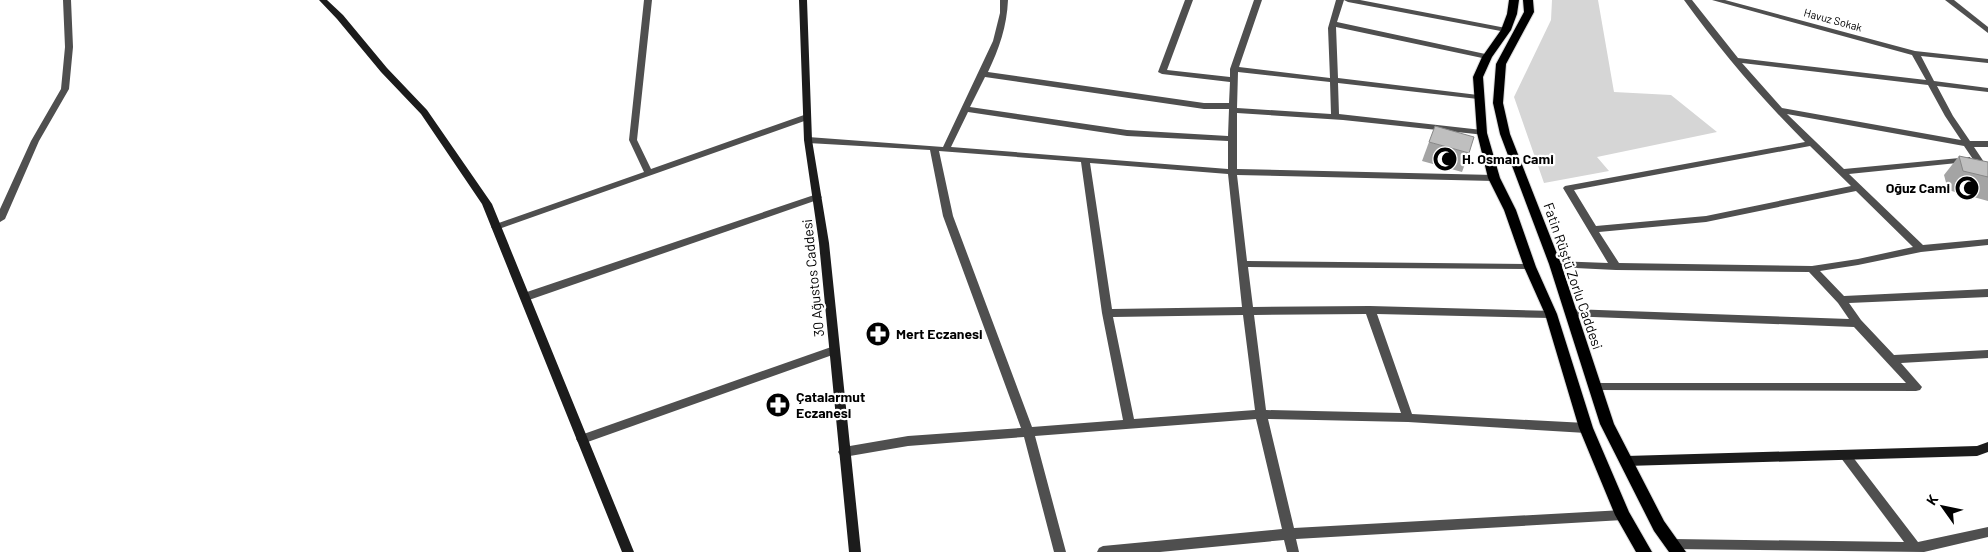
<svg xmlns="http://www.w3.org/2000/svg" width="1988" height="552" viewBox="0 0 1988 552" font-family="Barlow,sans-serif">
  <rect width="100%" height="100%" fill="#fff"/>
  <path fill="#d6d6d6" d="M1552 0H1598L1614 92 1671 95 1717 132 1597 157 1609 171 1544 183 1514 97 1551 20Z"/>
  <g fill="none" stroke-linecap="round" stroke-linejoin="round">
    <defs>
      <g id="primary">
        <path d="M1509 0H1519L1517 14 1511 30 1492 57 1483 77 1487 133 1500 178 1516 210 1536 267 1557 314 1593 428 1629 512 1652 552H1636L1615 515 1579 428 1545 314 1524 267 1504 210 1488 178 1477 133 1473 77 1482 57 1501 30 1507 14Z"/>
        <path d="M1523 0H1533L1534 12 1506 64 1503 103 1510 134 1561 264 1614 424 1664 521 1686 552H1669L1654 531 1600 424 1549 264 1500 134 1493 103 1496 64 1524 12Z"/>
      </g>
    </defs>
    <use href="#primary" stroke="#dbdbdb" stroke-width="2"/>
    <g fill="#4f4f4f" fill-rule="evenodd">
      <path d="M63 0H71L73 47 69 89 39 141 5 219 0 222V209L31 141 61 89 65 47Z"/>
      <path d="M644 0H652L637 140 651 169 804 115H810L811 117 810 119 499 229H493L491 227 493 225 644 172 629 140Z"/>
      <path d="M1000 0H1008C1007 26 999 49 988 72L1204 103H1229L1230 82 1162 74 1158 72 1185 0H1193L1167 70 1230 77V69L1254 0H1262L1239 67 1330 78 1328 28 1336 0H1344L1337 22 1490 55V59H1487L1336 27 1338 78 1478 95 1482 97 1478 99 1338 83 1339 114 1482 130 1485 131 1486 133 1485 135 1343 120 1237 113V169L1494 175 1499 178 1494 181 1237 175 1247 261 1530 264 1534 265 1535 267 1534 269 1248 267 1253 307 1370 306 1555 311 1556 314 1555 317 1551 318 1377 314 1412 414 1586 423 1590 425 1592 428 1590 431 1586 433 1408 422 1268 419 1294 528 1623 510 1627 511 1629 515 1627 519 1623 520 1296 539 1299 552H1287L1284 540 1160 552H1097L1099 548 1103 546 1282 529 1256 419 1035 436 1066 552H1054L1024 437 908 446 844 457 840 455 838 452 840 449 844 447 908 436 1021 428 943 216 930 150 808 143 804 140 808 137 943 147 993 41 1000 13ZM1238 72 1330 82 1331 114 1237 108ZM985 77 1204 109H1229L1228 136 1127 130 970 107ZM968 112 1127 136 1228 141V169L951 147ZM939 151 1081 162 1102 313 1123 420 1032 427 953 216ZM1090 163 1228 174 1242 307 1112 309ZM1366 314 1401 413 1266 410 1254 315ZM1243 315 1255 410 1134 419 1113 317Z"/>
      <path d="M1344 0H1360L1506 28 1510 30 1506 32 1348 2Z"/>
      <path d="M1684 0H1692L1738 58 1926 80 1912 55 1712 0H1725L1915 51 1988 59V63L1921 56 1934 81 1988 88V92L1937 86 1953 116 1970 141H1988V147H1974L1988 168V178L1985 177 1964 146 1787 114 1844 169 1970 157 1971 159 1967 162 1849 174 1923 245 1988 239V245L1921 252 1858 265 1820 271 1844 296 1988 289V297L1849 303 1861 320 1894 355 1988 350V358L1901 363 1922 387 1920 390 1916 391 1592 390 1590 387 1592 384 1596 383H1906L1854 327 1567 316 1566 313 1567 310 1571 309 1849 319 1838 303 1809 272 1616 270 1555 267 1550 264 1555 261 1608 263 1563 188 1565 186 1805 142C1761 98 1720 50 1684 0ZM1742 63 1928 85 1945 116 1961 140 1782 108ZM1810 146 1851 186 1706 216 1596 226 1574 190ZM1856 191 1913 247 1858 259 1812 266 1619 263 1599 232 1706 222Z"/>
      <path d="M1945 0H1954L1988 27V33Z"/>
      <path d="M817 194 822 197 820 199 529 300 525 301 520 297 521 294Z"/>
      <path d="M834 346 838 347 839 350 838 353 582 444 578 442 576 439 578 436Z"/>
      <path d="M1845 450 1849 452 1918 542 1988 527V537L1924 552 1672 549 1668 548 1666 544 1668 540 1672 539 1904 542 1841 458 1839 455 1841 452Z"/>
    </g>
    <g fill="#1c1c1c" fill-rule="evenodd">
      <path d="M319 0H327L343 15 387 68 427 110 492 204 634 552H622L482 204 421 114 381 72 337 19Z"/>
      <path d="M799 0H807L812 140 829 243 861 552H849L819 243 804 140Z"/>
      <path d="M1988 442V452L1977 456 1626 466 1622 464 1620 461 1622 458 1626 456 1977 446Z"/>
    </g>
    <use href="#primary" fill="#000" fill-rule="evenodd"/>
  </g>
  <g fill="#a4a4a4">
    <path d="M1429 142 1469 153 1462 172 1422 161Z"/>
    <path d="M1959 156 1988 162V201L1948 190 1944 175Z"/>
  </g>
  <g fill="#bfbfbf" stroke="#868686">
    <path d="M1435 126 1474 137 1469 153 1429 142Z"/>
    <path d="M1959 156 1988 162V177L1963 171Z"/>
  </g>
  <defs>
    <symbol id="mosque-disc" viewBox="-11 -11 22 22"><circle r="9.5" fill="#000" stroke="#fff"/><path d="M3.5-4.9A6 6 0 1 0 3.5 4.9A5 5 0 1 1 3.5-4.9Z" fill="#fff"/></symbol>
    <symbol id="pharmacy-disc" viewBox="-11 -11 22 22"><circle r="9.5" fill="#000" stroke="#fff"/><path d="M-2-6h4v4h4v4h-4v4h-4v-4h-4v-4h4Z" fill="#fff"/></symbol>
  </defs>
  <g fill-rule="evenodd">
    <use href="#mosque-disc" x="1431" y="145" width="28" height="28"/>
    <use href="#mosque-disc" x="1953" y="174" width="28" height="28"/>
    <use href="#pharmacy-disc" x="864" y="320" width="28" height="28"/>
    <use href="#pharmacy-disc" x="764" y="391" width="28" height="28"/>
  </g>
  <g text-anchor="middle" stroke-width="4.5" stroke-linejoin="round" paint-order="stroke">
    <g font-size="11" fill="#000" stroke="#fff">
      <text transform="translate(1833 20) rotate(15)" y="4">Havuz Sokak</text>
    </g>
    <g font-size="14" font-weight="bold" fill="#000" stroke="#fff" text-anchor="start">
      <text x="1462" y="164">H. Osman Cami</text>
      <text x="1950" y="193" text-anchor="end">Oğuz Cami</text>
      <text x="896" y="339">Mert Eczanesi</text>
      <text x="796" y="402">Çatalarmut<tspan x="796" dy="16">Eczanesi</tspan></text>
    </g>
    <g font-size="14" fill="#000" stroke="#fff">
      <text transform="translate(1573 276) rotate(71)" y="5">Fatin Rüştü Zorlu Caddesi</text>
      <text transform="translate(813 278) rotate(-96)" y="5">30 Ağustos Caddesi</text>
    </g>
  </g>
  <g transform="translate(1943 507) rotate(303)" stroke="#ffffff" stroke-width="4" paint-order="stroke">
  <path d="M0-4L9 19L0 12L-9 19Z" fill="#000000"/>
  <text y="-8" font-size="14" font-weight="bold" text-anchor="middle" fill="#000000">K</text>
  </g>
</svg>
